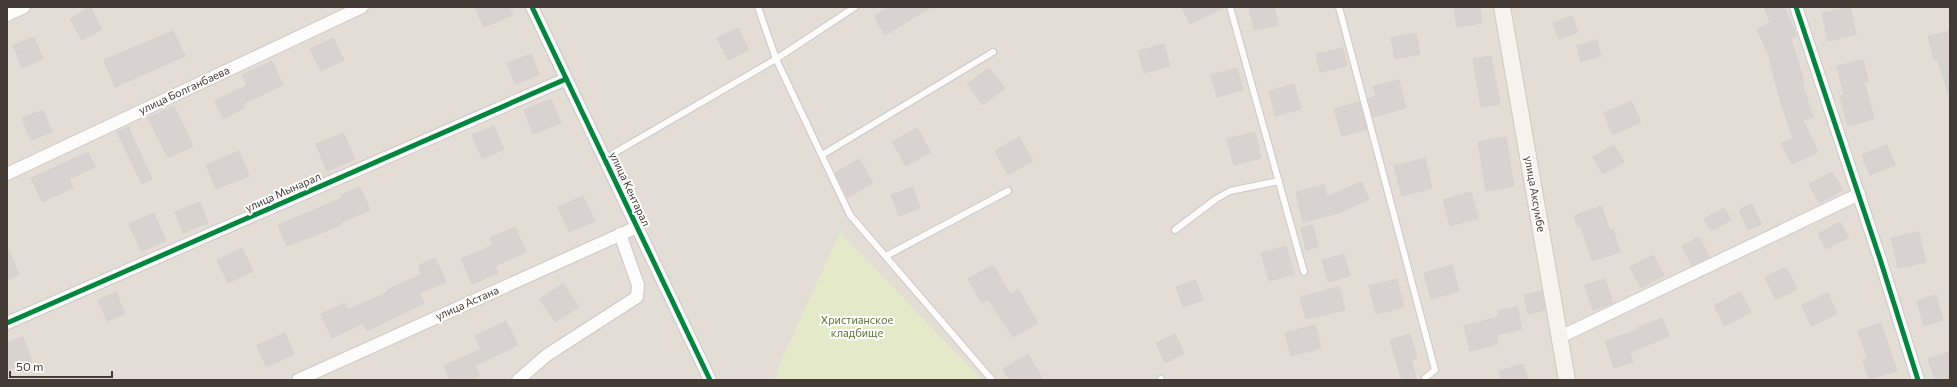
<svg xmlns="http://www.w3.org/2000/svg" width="1957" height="387" viewBox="0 0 1957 387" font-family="Commissioner,sans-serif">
  <rect width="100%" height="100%" fill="#f0ece9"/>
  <rect fill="#e3ddd6" x="7" y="7" width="1943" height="373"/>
  <path fill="#e4e9ca" d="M840 232 982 380H775L780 363Z"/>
  <g fill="#d8d3d0" stroke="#d8d2cf">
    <path d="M90 7 102 29 82 40 70 19Z"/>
    <path d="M475 7H509L513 15 484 27Z"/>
    <path d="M890 7H931L885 35 874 16Z"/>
    <path d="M1182 7H1225L1190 24Z"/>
    <path d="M1249 7H1274L1278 25 1254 30Z"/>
    <path d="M1454 7H1480L1482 23 1457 27Z"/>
    <path d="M1764 7H1784L1797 36 1791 39 1804 83 1802 84 1813 117 1803 120 1818 152 1792 164 1781 143 1793 138 1781 103 1770 63H1772L1757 29 1770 23Z"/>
    <path d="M1850 7 1856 34 1828 41 1822 13Z"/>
    <path d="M1572 16 1578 32 1559 39 1553 23Z"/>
    <path d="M738 28 749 50 728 60 717 38Z"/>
    <path d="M173 31 185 56 115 87 104 60Z"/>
    <path d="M1950 31V92H1948L1937 59 1934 60 1928 36Z"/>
    <path d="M1416 33 1420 54 1395 59 1391 38Z"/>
    <path d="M34 37 43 59 22 68 13 45Z"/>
    <path d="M333 38 344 60 321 71 310 49Z"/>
    <path d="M1597 40 1601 56 1581 62 1577 46Z"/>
    <path d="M1164 44 1170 66 1144 73 1138 51Z"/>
    <path d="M1343 48 1347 66 1320 72 1316 54Z"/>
    <path d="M531 54 539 75 515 84 507 63Z"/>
    <path d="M1491 56 1500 104 1481 107 1473 59Z"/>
    <path d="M1863 60 1868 81 1864 82 1874 119 1848 126 1840 96 1844 95 1837 66Z"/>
    <path d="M272 61 283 85 243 104 245 107 223 119 215 101 247 85 242 75Z"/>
    <path d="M989 68 1005 88 983 105 967 84Z"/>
    <path d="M1237 68 1243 90 1217 97 1211 75Z"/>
    <path d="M1399 80 1406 108 1373 117 1368 99 1376 96 1373 86Z"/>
    <path d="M1294 84 1301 109 1275 116 1269 91Z"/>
    <path d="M551 99 561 123 533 134 524 110Z"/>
    <path d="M1631 101 1641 122 1613 135 1604 113Z"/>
    <path d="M1359 102 1367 129 1342 136 1334 109Z"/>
    <path d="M174 106 193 146 168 158 148 118Z"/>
    <path d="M43 110 52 132 31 140 22 118Z"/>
    <path d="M494 126 504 149 482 159 472 135Z"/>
    <path d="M128 127 152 179 142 184 117 132Z"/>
    <path d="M917 128 931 152 906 166 892 142Z"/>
    <path d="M1255 132 1261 158 1234 165 1227 139Z"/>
    <path d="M343 133 355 159 327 171 316 144Z"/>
    <path d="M1019 137 1033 161 1008 175 995 151Z"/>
    <path d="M1506 137 1514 186 1486 191 1478 142Z"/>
    <path d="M1614 145 1624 162 1603 174 1593 157Z"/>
    <path d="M1887 145 1895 165 1870 175 1862 155Z"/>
    <path d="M239 151 249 176 216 189 206 165Z"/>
    <path d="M88 152 95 167 69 179 73 188 42 202 31 178Z"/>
    <path d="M1425 158 1432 188 1402 196 1394 166Z"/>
    <path d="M859 159 873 183 848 197 835 173Z"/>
    <path d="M1832 172 1843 190 1819 203 1809 184Z"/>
    <path d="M1361 182 1369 199 1339 213 1303 222 1296 192 1324 185 1327 197Z"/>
    <path d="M360 187 370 210 340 223 341 225 287 246 278 225 342 198 341 195Z"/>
    <path d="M913 187 920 208 899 216 891 195Z"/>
    <path d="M1471 192 1478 218 1450 226 1443 200Z"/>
    <path d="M583 196 595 221 569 232 558 207Z"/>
    <path d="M200 202 208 223 183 233 175 212Z"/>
    <path d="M1752 204 1761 224 1748 230 1739 210Z"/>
    <path d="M1601 206 1610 230 1613 229 1620 252 1592 261 1581 226 1578 227 1574 216Z"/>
    <path d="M1724 208 1731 220 1711 231 1704 219Z"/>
    <path d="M154 213 166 241 141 251 129 224Z"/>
    <path d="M1840 222 1849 237 1826 249 1818 234Z"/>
    <path d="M1313 225 1318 247 1306 250 1301 228Z"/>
    <path d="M515 227 526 252 495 266 498 273 472 284 461 259 493 245 490 238Z"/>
    <path d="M1919 232 1926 262 1898 268 1891 238Z"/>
    <path d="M1699 237 1709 257 1692 266 1682 246Z"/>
    <path d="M1286 246 1294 274 1269 281 1261 253Z"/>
    <path d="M7 247 19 274 7 280Z"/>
    <path d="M242 248 253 271 228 283 217 260Z"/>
    <path d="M1344 254 1350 276 1328 282 1322 260Z"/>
    <path d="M1653 255 1664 275 1641 288 1630 267Z"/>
    <path d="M435 258 446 282 419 293 424 303 367 331 363 323 332 338 321 314 345 303 348 310 388 292 387 290 422 274 418 266Z"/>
    <path d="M993 265 1010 294 1018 289 1038 323 1013 337 988 299 982 303 968 279Z"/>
    <path d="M1452 265 1459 291 1431 299 1424 273Z"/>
    <path d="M1786 267 1797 289 1776 300 1765 277Z"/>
    <path d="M1397 279 1404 307 1376 314 1369 286Z"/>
    <path d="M1605 279 1613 303 1593 310 1585 285Z"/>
    <path d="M1195 280 1203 300 1183 307 1176 287Z"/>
    <path d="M563 283 579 307 555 322 540 299Z"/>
    <path d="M1339 287 1345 310 1306 319 1300 297Z"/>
    <path d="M1542 291 1545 310 1528 314 1524 295Z"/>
    <path d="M116 292 125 314 107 321 98 300Z"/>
    <path d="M1740 292 1751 312 1725 326 1714 306Z"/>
    <path d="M1828 293 1837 314 1811 326 1802 305Z"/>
    <path d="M1936 295 1943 320 1924 326 1917 301Z"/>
    <path d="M1517 307 1522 329 1496 335 1498 344 1470 351 1464 326 1499 317 1498 311Z"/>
    <path d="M1662 318 1670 336 1630 352 1633 362 1614 368 1605 341 1638 330 1637 328Z"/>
    <path d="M506 321 518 345 475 366 480 376 471 380H450L444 366 481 349 475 336Z"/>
    <path d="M1881 323 1897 371 1869 379 1863 360 1868 359 1858 331Z"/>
    <path d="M1315 325 1321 348 1291 356 1285 333Z"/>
    <path d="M285 333 294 354 266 367 257 345Z"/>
    <path d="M1175 334 1184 354 1165 363 1156 343Z"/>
    <path d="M1410 334 1417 358 1412 360 1416 380H1402L1390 340Z"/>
    <path d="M23 337 32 362 7 370V343Z"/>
    <path d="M1950 352V380H1935L1928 359Z"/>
    <path d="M1028 354 1043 380H1009L1003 369Z"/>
    <path d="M1523 364 1528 380H1501L1499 371Z"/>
  </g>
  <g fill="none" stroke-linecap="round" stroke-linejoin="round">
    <defs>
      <g id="service">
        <path d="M758 7 776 59 850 215 992 380"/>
        <path d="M1230 7 1304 272"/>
        <path d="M1339 7 1435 370 1425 378V380"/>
        <path d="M822 155 993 52"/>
        <path d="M604 159 776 59 855 7"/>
        <path d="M1175 230 1216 199 1230 191 1279 181"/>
        <path d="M886 256 1008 191"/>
        <path d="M1160 380 1161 379"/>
      </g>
      <g id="minor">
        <path d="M532 7 710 380"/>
        <path d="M1796 7 1880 259 1918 380"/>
        <path d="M7 15 24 7"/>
        <path d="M7 174 362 7"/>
        <path d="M7 323 566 79"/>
        <path d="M1560 337 1859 194"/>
        <path d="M298 380 637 227"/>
        <path d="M518 380 547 355 637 297 638 285 620 234"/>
      </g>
      <path id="secondary" d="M1502 7 1567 380"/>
    </defs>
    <use href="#service" stroke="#ccc8c5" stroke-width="8"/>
    <use href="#minor" stroke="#ccc8c5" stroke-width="14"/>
    <use href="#secondary" stroke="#d0c9c1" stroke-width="18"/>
    <use href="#service" stroke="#fdfcfc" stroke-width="6"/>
    <use href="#minor" stroke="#fdfcfc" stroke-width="12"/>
    <use href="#secondary" stroke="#f6f2ee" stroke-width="16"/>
    <defs>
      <g id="cycleway">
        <path d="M532 7 710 380"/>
        <path d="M1796 7 1880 259 1918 380"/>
        <path d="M7 323 566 79"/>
      </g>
    </defs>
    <use href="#cycleway" stroke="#fff" stroke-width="8"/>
    <use href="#cycleway" stroke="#00873e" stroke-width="5"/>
  </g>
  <g text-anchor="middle" stroke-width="4" stroke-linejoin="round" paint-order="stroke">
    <g font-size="11" fill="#453b36" stroke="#fff">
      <text transform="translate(184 90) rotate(-25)" y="4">улица Болганбаева</text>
      <text transform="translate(630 189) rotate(65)" y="4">улица Кентарал</text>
      <text transform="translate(283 192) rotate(-24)" y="4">улица Мынарал</text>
      <text transform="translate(1535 194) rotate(80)" y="4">улица Аксумбе</text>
      <text transform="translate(467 303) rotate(-24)" y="4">улица Астана</text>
    </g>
    <g font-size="11" fill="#58752b" stroke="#fff">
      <text x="857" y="324">Христианское<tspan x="857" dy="13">кладбище</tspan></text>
    </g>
  </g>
  <rect width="1957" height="387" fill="none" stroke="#453b36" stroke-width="16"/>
  <path d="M10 371v6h102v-6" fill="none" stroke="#453b36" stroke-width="2"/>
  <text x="16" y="371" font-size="12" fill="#453b36" stroke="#ffffff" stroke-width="3" paint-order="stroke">50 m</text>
</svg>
